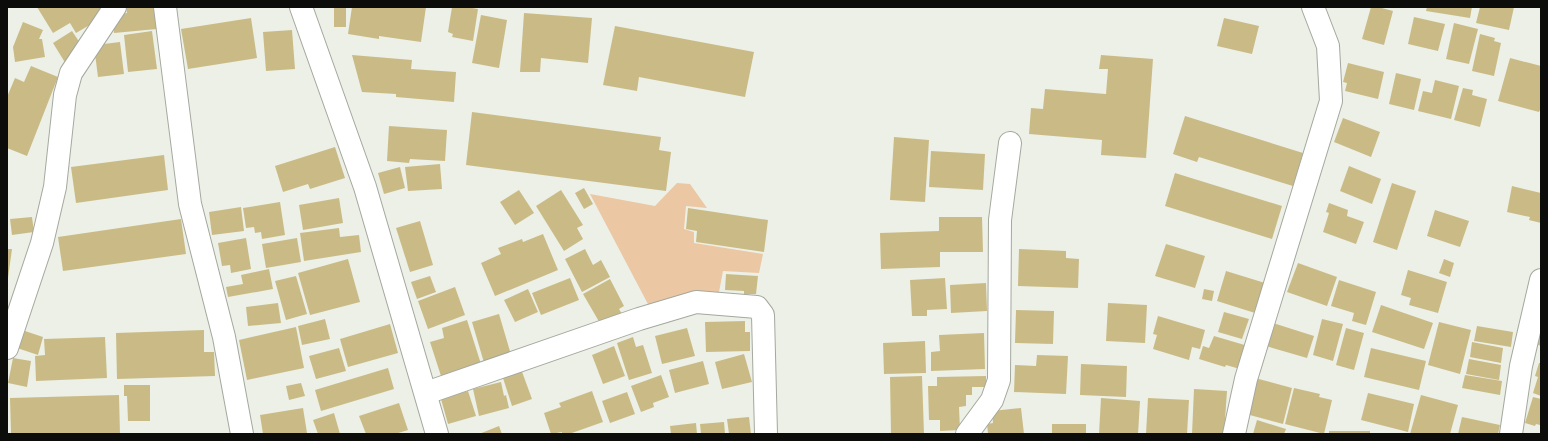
<svg xmlns="http://www.w3.org/2000/svg" width="1548" height="441" viewBox="0 0 1548 441" font-family="Commissioner,sans-serif">
  <rect width="100%" height="100%" fill="#ecf0e6"/>
  <path fill="#ebc7a3" d="M677 183 690 184 707 208 686 206 684 229 694 232V243L763 254 759 273 723 271 719 292 694 291 649 306 590 194 655 206Z"/>
  <g fill="#cabb86">
    <path d="M37 7H102L93 23 76 33 70 23 53 33Z"/>
    <path d="M126 7H154L157 29 114 33 113 22 119 21 118 14 127 13Z"/>
    <rect x="334" y="7" width="12" height="20"/>
    <path d="M352 7H426L421 42 379 36V39L348 34Z"/>
    <path d="M452 7H467L478 9 473 41 452 37 453 34 448 32Z"/>
    <path d="M1371 7H1378L1393 11 1384 45 1362 39Z"/>
    <path d="M1427 7H1472L1470 18 1426 11Z"/>
    <path d="M1480 7H1514L1509 30 1476 23Z"/>
    <path d="M524 13 592 18 588 63 541 58 540 72H520Z"/>
    <path d="M481 15 507 20 499 68 472 63Z"/>
    <path d="M1414 17 1445 24 1438 51 1408 44Z"/>
    <path d="M251 18 257 58 188 69 181 29Z"/>
    <path d="M1224 18 1259 26 1252 54 1217 46Z"/>
    <path d="M23 22 43 30 39 39H42L45 57 15 62 13 47Z"/>
    <path d="M1454 23 1478 29 1469 64 1446 59Z"/>
    <path d="M615 26 754 52 745 97 639 77 637 91 603 85Z"/>
    <path d="M292 30 295 69 266 71 263 32Z"/>
    <path d="M72 31 82 46 69 69 53 43Z"/>
    <path d="M152 31 157 69 128 72 124 35Z"/>
    <path d="M1480 34 1495 38 1494 41 1501 43 1494 76 1472 71Z"/>
    <path d="M120 42 124 74 98 77 95 54 104 44Z"/>
    <path d="M352 55 412 60 411 69 456 72 454 102 396 97V94L362 92Z"/>
    <path d="M1101 55 1153 59 1146 158 1101 155 1102 140 1029 134 1031 108 1043 109 1045 89 1106 94 1108 69H1099Z"/>
    <path d="M1510 58 1541 66V108L1539 112 1498 101Z"/>
    <path d="M1348 63 1384 72 1378 99 1345 91 1347 83 1343 82Z"/>
    <path d="M31 66 58 77 27 156 7 148V97L15 78 24 82Z"/>
    <path d="M1396 73 1421 79 1414 110 1389 104Z"/>
    <path d="M1435 80 1459 86 1451 119 1418 111 1423 91 1432 93Z"/>
    <path d="M1463 88 1473 90 1472 95 1487 99 1480 127 1454 120Z"/>
    <path d="M472 112 661 137 659 150 671 152 666 191 466 165Z"/>
    <path d="M1185 116 1303 153 1293 186 1199 157 1197 162 1173 154Z"/>
    <path d="M1343 118 1380 132 1371 157 1334 142Z"/>
    <path d="M389 126 447 130 445 161 410 159 409 163 387 161Z"/>
    <path d="M894 137 929 140 925 202 890 200Z"/>
    <path d="M335 147 345 178 310 189 308 184 283 192 275 166Z"/>
    <path d="M931 151 985 154 983 190 929 187Z"/>
    <path d="M164 155 168 190 76 203 71 167Z"/>
    <path d="M440 164 442 189 408 191 405 167Z"/>
    <path d="M1349 166 1381 179 1372 204 1340 191Z"/>
    <path d="M400 167 405 188 384 194 378 173Z"/>
    <path d="M1175 173 1282 206 1272 239 1165 206Z"/>
    <path d="M1392 183 1416 191 1397 250 1373 242Z"/>
    <path d="M1512 186 1541 193V223L1529 220 1530 217 1507 212Z"/>
    <path d="M584 188 593 204 584 209 575 193Z"/>
    <path d="M519 190 534 213 515 225 500 202Z"/>
    <path d="M561 190 583 225 577 228 583 239 564 251 536 206Z"/>
    <path d="M339 198 343 223 303 230 299 205Z"/>
    <path d="M280 202 285 235 262 239 261 232 255 233 254 227 246 228 243 208Z"/>
    <path d="M1329 203 1348 210 1347 216 1364 222 1356 244 1323 232 1329 213 1326 212Z"/>
    <path d="M241 207 244 231 212 235 209 212Z"/>
    <path d="M688 208 768 220 764 252 696 242 697 231 686 229Z"/>
    <path d="M1435 210 1469 221 1460 247 1427 236Z"/>
    <path d="M32 217 34 232 12 235 10 219Z"/>
    <path d="M939 217H982L983 252H940V267L881 269 880 233 939 231Z"/>
    <path d="M181 219 186 254 63 271 58 237Z"/>
    <path d="M420 221 433 265 410 272 396 228Z"/>
    <path d="M339 228 340 237 359 235 361 252 304 261 300 233Z"/>
    <path d="M543 234 558 270 495 296 481 263 501 254 498 248 522 239 523 242Z"/>
    <path d="M246 238 251 269 231 273 230 265 222 266 218 243Z"/>
    <path d="M297 238 301 262 266 268 262 244Z"/>
    <path d="M1166 244 1205 256 1195 288 1155 276Z"/>
    <path d="M7 249H12L8 278H7Z"/>
    <path d="M585 249 593 265 601 260 610 277 582 292 565 259Z"/>
    <path d="M1019 249 1066 251V258L1079 259 1078 288 1018 286Z"/>
    <path d="M348 259 360 302 310 315 298 273Z"/>
    <path d="M1444 259 1454 263 1450 277 1439 273Z"/>
    <path d="M1298 263 1337 277 1327 306 1287 292Z"/>
    <path d="M269 269 273 289 228 297 226 287 243 284 241 275Z"/>
    <path d="M1408 270 1447 282 1438 313 1409 305 1411 298 1401 295Z"/>
    <path d="M1226 271 1265 283 1255 313 1217 301Z"/>
    <path d="M726 274 758 276 756 294H744V291L725 290Z"/>
    <path d="M296 276 307 314 286 320 275 281Z"/>
    <path d="M430 276 436 292 417 299 411 282Z"/>
    <path d="M570 278 579 300 541 315 532 293Z"/>
    <path d="M945 278 947 309 927 310V316H912L910 280Z"/>
    <path d="M610 279 624 306 619 309 622 314 601 325 583 294Z"/>
    <path d="M1339 280 1376 292 1366 325 1352 321 1354 313 1331 306Z"/>
    <path d="M986 283 987 311 951 313 950 285Z"/>
    <path d="M455 287 465 315 428 329 418 301Z"/>
    <path d="M528 289 538 312 515 322 504 300Z"/>
    <path d="M1204 289 1214 291 1212 301 1202 299Z"/>
    <path d="M278 303 281 323 248 326 246 307Z"/>
    <path d="M1108 303 1147 305 1145 343 1106 341Z"/>
    <path d="M1381 305 1433 323 1424 349 1372 332Z"/>
    <path d="M1016 310 1054 311 1053 344 1015 343Z"/>
    <path d="M1224 312 1249 319 1242 339 1218 332Z"/>
    <path d="M499 314 512 358 485 366 472 322Z"/>
    <path d="M1158 316 1205 330 1200 349 1192 347 1189 360 1153 349 1157 335 1153 334Z"/>
    <path d="M325 319 330 339 302 345 298 326Z"/>
    <path d="M1322 319 1343 324 1333 361 1313 355Z"/>
    <path d="M467 320 481 364 441 376 430 342 444 338 442 328Z"/>
    <path d="M745 321V332H750V351L706 352 705 322Z"/>
    <path d="M1439 322 1471 330 1460 374 1428 365Z"/>
    <path d="M1273 323 1314 336 1307 358 1266 346Z"/>
    <path d="M390 324 398 353 348 367 340 339Z"/>
    <path d="M1477 326 1513 332 1511 347 1474 341Z"/>
    <path d="M296 327 304 368 247 380 239 340Z"/>
    <path d="M1541 327V346L1536 344Z"/>
    <path d="M687 328 695 356 662 364 655 336Z"/>
    <path d="M1346 328 1364 333 1354 370 1336 365Z"/>
    <path d="M22 330 43 337 38 355 17 348Z"/>
    <path d="M204 330V352H214L215 376 117 379 116 333Z"/>
    <path d="M984 333 985 369 931 371V352L940 351 939 335Z"/>
    <path d="M1214 336 1248 346 1240 369 1226 365 1225 367 1199 359 1203 346 1209 348Z"/>
    <path d="M105 337 107 378 36 381 35 356 45 355 44 339Z"/>
    <path d="M633 337 636 347 643 345 652 373 629 380 617 343Z"/>
    <path d="M925 341 926 373 884 374 883 343Z"/>
    <path d="M1472 342 1503 348 1501 363 1470 357Z"/>
    <path d="M614 346 625 376 603 384 592 355Z"/>
    <path d="M339 348 346 371 316 379 309 356Z"/>
    <path d="M1371 348 1426 361 1419 390 1364 377Z"/>
    <path d="M744 354 752 382 722 389 715 362Z"/>
    <path d="M1037 355 1068 356 1066 394 1014 392 1015 365 1036 366Z"/>
    <path d="M13 358 31 361 27 387 8 383Z"/>
    <path d="M1469 359 1501 365 1499 380 1466 374Z"/>
    <path d="M703 361 709 384 675 393 669 370Z"/>
    <path d="M1539 363H1541V396L1533 393 1538 377 1535 376Z"/>
    <path d="M1081 364 1127 366 1126 397 1080 395Z"/>
    <path d="M388 368 394 389 321 411 315 390Z"/>
    <path d="M521 369 532 399 512 406 502 375Z"/>
    <path d="M661 375 669 397 653 403 654 407 641 412 631 386Z"/>
    <path d="M1465 375 1502 381 1500 395 1462 388Z"/>
    <path d="M922 376 924 434H891L890 377Z"/>
    <path d="M986 376V387H972V395H966V406L959 407 960 430 940 431V420H929L928 386H937V377Z"/>
    <path d="M1255 378 1292 388 1283 424 1246 414Z"/>
    <path d="M501 382 504 396 506 395 509 408 479 416 473 389Z"/>
    <path d="M301 383 305 396 289 400 286 386Z"/>
    <path d="M124 385H150V421H128L127 396H124Z"/>
    <path d="M1294 388 1320 394 1319 397 1332 400 1324 434 1285 424Z"/>
    <path d="M1194 389 1227 391 1224 434H1192Z"/>
    <path d="M468 391 476 416 448 424 441 399Z"/>
    <path d="M592 391 603 422 569 434H562V432L551 434 544 413 561 407 559 403Z"/>
    <path d="M627 392 635 414 610 423 602 401Z"/>
    <path d="M1368 393 1414 404 1408 432 1361 420Z"/>
    <path d="M119 395 120 434H11L10 398Z"/>
    <path d="M1421 395 1458 405 1450 434H1410Z"/>
    <path d="M1533 397 1541 399V419L1540 425 1536 424 1535 426 1525 423Z"/>
    <path d="M1101 398 1140 401 1138 434H1099Z"/>
    <path d="M1148 398 1189 400 1187 434H1146Z"/>
    <path d="M399 403 408 430 395 434H366L359 416Z"/>
    <path d="M303 408 307 433 263 434 260 415Z"/>
    <path d="M1021 408 1024 434H988L987 424 993 423 992 411Z"/>
    <path d="M334 413 340 434H318L313 420Z"/>
    <path d="M749 417 751 434H729L727 419Z"/>
    <path d="M1462 417 1500 425 1498 434H1458Z"/>
    <path d="M1257 420 1286 429 1284 434H1253Z"/>
    <path d="M724 422 725 434H701L700 424Z"/>
    <path d="M696 423 697 434H671L670 426Z"/>
    <rect x="1052" y="424" width="34" height="10"/>
    <path d="M499 426 502 434H479Z"/>
    <rect x="1329" y="431" width="41" height="3"/>
  </g>
  <g fill="none" stroke-linecap="round" stroke-linejoin="round">
    <defs>
      <g id="minor">
        <path d="M165 7 190 204 224 337 242 434"/>
        <path d="M301 7 365 187 437 434"/>
        <path d="M7 348 42 243 55 187 65 95 71 73 115 7"/>
        <path d="M426 393 639 319 696 302 757 307 763 315 766 434"/>
        <path d="M967 434 992 400 999 380 1000 220 1010 143"/>
        <path d="M1234 434 1246 379 1331 101 1328 46 1313 7"/>
        <path d="M1511 434 1521 366 1541 280"/>
      </g>
    </defs>
    <use href="#minor" stroke="#a4a89e" stroke-width="24"/>
    <use href="#minor" stroke="#fff" stroke-width="22"/>
  </g>
  <rect width="1548" height="441" fill="none" stroke="#0c0d0a" stroke-width="16"/>
</svg>
